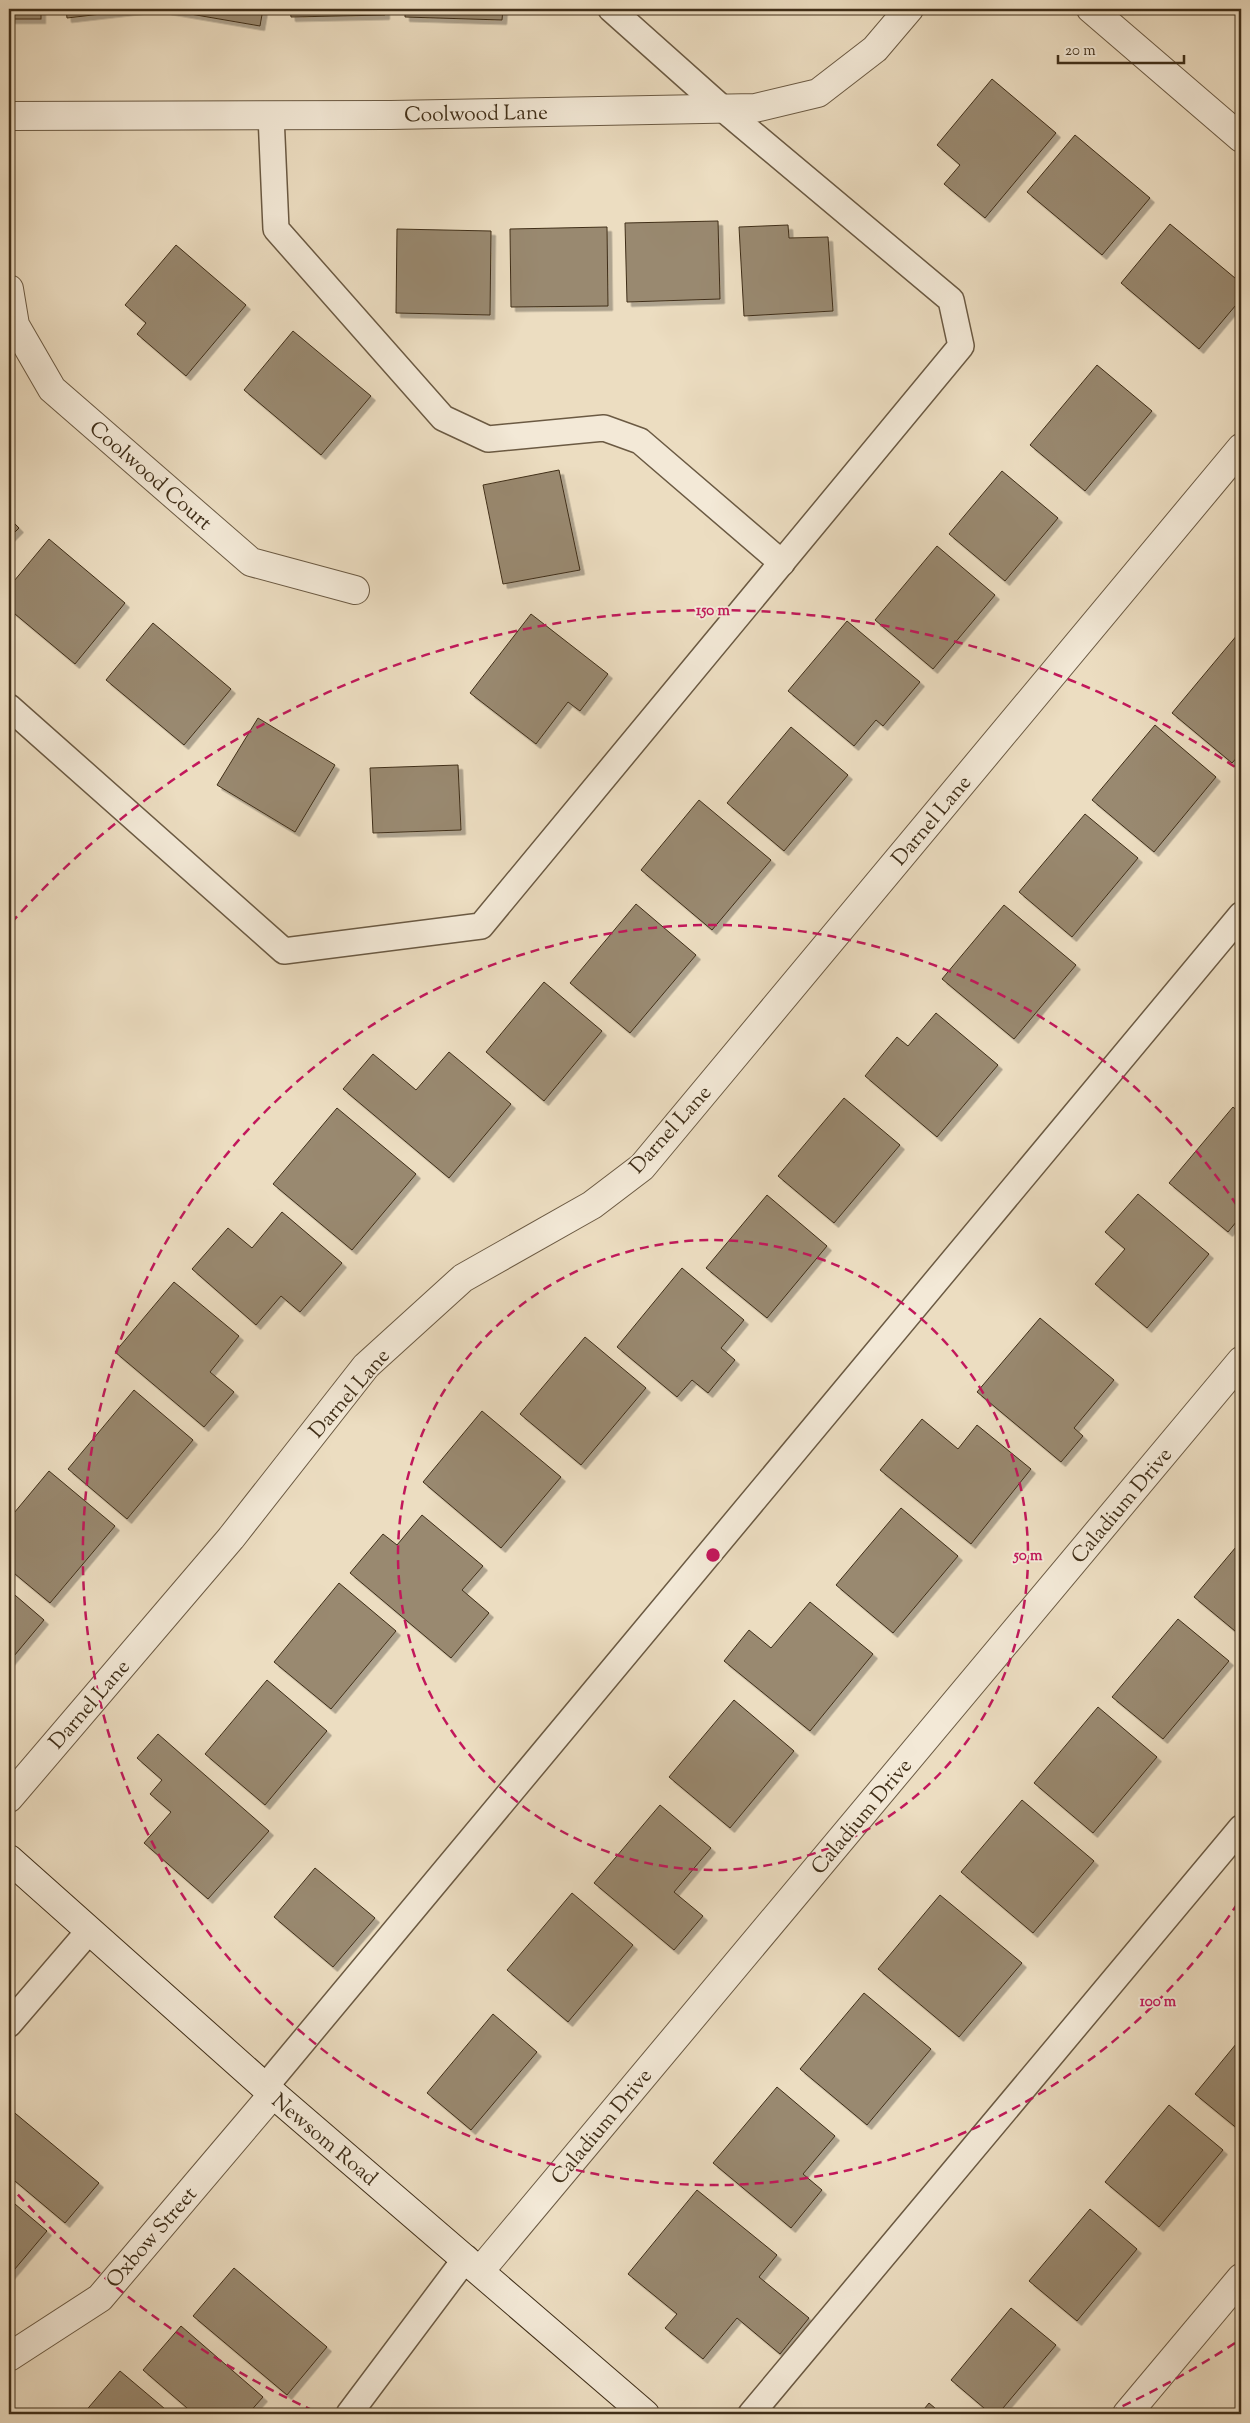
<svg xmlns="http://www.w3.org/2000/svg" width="1250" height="2423" viewBox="0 0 1250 2423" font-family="'Sorts Mill Goudy',serif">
  <defs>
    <filter id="shadow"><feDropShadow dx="4.5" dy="4.5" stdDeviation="0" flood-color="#0004"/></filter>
  </defs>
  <rect width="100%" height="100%" fill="#ecddc1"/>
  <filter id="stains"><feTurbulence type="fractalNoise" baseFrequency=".004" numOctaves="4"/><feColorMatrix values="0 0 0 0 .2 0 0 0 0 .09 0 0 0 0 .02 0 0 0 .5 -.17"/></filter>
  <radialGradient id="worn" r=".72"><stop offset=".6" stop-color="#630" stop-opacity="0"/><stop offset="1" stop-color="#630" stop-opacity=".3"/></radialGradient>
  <g fill="#998970" stroke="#402f19" filter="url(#shadow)">
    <rect x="9" y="9" width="32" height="10"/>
    <path d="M66 9H144L67 18Z"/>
    <path d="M168 9H263L260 26 167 10Z"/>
    <path d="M290 9H385V15L291 17Z"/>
    <path d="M405 9H503L502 20 405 17Z"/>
    <path d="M992 79 1056 133 985 218 944 184 960 165 937 145Z"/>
    <path d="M1075 135 1150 198 1102 255 1027 192Z"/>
    <path d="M718 221 720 299 627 302 625 223Z"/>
    <path d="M1170 224 1241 283V299L1199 349 1121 283Z"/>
    <path d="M788 225 789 238 828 237 833 311 744 316 739 227Z"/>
    <path d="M607 227 608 306 511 307 510 229Z"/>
    <path d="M397 229 491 231 490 315 396 313Z"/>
    <path d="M176 245 246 305 186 376 137 334 146 323 125 305Z"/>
    <path d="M293 331 371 396 321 455 244 390Z"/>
    <path d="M1097 365 1152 411 1085 491 1030 445Z"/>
    <path d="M559 470 580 570 503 584 483 485Z"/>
    <path d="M1002 471 1058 518 1005 581 949 534Z"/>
    <path d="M9 518 19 528 9 538Z"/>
    <path d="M49 539 125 603 75 664 9 609V587Z"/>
    <path d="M937 546 995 595 933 669 875 620Z"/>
    <path d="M531 614 608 674 580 711 568 702 536 744 470 693Z"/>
    <path d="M847 621 920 682 883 726 876 720 854 746 788 691Z"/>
    <path d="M153 623 231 689 184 745 106 680Z"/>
    <path d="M1238 634 1241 637V753L1232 763 1172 713Z"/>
    <path d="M258 718 335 765 295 832 217 785Z"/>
    <path d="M1155 725 1216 777 1154 852 1092 800Z"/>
    <path d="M791 727 848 775 784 851 727 803Z"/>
    <path d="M458 765 461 830 373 833 370 768Z"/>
    <path d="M699 800 771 860 712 930 641 870Z"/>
    <path d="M1085 814 1138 858 1072 937 1019 892Z"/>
    <path d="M636 904 696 955 630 1033 570 983Z"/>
    <path d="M1004 905 1076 965 1014 1039 942 979Z"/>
    <path d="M544 982 602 1031 544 1101 486 1052Z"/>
    <path d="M936 1013 998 1065 937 1137 865 1076 897 1037 908 1046Z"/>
    <path d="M449 1052 511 1104 449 1178 343 1089 373 1054 416 1090Z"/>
    <path d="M844 1098 900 1145 834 1223 778 1176Z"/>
    <path d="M1233 1107 1241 1114V1216L1228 1232 1169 1183Z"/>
    <path d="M337 1108 416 1174 352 1250 273 1184Z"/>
    <path d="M1138 1194 1209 1254 1147 1328 1095 1284 1125 1249 1105 1232Z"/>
    <path d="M767 1195 827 1246 767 1318 706 1268Z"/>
    <path d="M282 1212 342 1263 300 1312 281 1296 256 1325 192 1269 228 1228 252 1248Z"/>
    <path d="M682 1268 744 1320 721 1348 735 1360 708 1393 692 1380 677 1397 617 1347Z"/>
    <path d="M174 1282 239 1336 210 1372 234 1392 204 1427 115 1352Z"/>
    <path d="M1040 1318 1114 1380 1074 1428 1083 1436 1061 1462 977 1392Z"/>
    <path d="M585 1337 646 1388 581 1465 520 1414Z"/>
    <path d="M134 1390 193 1440 127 1519 68 1469Z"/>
    <path d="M482 1411 561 1477 501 1548 423 1482Z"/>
    <path d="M922 1419 958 1449 977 1425 1031 1469 971 1544 880 1470Z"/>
    <path d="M49 1471 115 1526 50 1603 9 1569V1519Z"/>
    <path d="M901 1508 958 1556 893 1633 836 1585Z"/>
    <path d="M422 1515 483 1566 462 1590 489 1613 451 1658 350 1573 383 1534 397 1545Z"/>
    <path d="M1241 1541V1636L1194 1597Z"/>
    <path d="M339 1583 396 1631 331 1709 274 1662Z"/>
    <path d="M9 1590 44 1620 9 1662Z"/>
    <path d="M810 1602 873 1654 810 1731 724 1661 749 1630 771 1648Z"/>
    <path d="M1178 1619 1229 1661 1163 1739 1112 1697Z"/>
    <path d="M267 1680 327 1731 265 1805 205 1754Z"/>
    <path d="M734 1700 794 1751 730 1828 669 1777Z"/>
    <path d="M1098 1707 1157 1757 1093 1833 1034 1783Z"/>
    <path d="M158 1734 269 1831 208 1899 144 1843 171 1812 150 1794 162 1780 137 1758Z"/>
    <path d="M1022 1800 1094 1861 1033 1933 961 1872Z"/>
    <path d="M660 1805 711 1848 674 1892 703 1916 674 1950 594 1883Z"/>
    <path d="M315 1868 375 1918 333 1967 274 1917Z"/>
    <path d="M572 1893 633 1945 568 2022 507 1970Z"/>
    <path d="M940 1895 1022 1963 959 2037 878 1969Z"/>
    <path d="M864 1993 931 2049 867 2125 800 2069Z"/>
    <path d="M493 2014 537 2052 471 2130 427 2093Z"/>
    <path d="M1241 2038V2127L1239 2130 1195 2094Z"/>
    <path d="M777 2087 835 2136 803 2174 822 2190 791 2228 713 2163Z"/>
    <path d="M1169 2105 1223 2150 1159 2227 1105 2182Z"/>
    <path d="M10 2109 99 2183 65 2223 9 2176Z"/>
    <path d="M697 2190 777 2255 759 2277 809 2318 780 2354 737 2318 703 2359 665 2328 677 2314 628 2274Z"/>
    <path d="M9 2199 47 2231 9 2276Z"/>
    <path d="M1090 2209 1137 2249 1077 2321 1029 2281Z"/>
    <path d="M234 2268 327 2347 287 2395 193 2316Z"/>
    <path d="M1011 2308 1056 2345 998 2414H991L951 2380Z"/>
    <path d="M181 2326 263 2397 248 2414H194L143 2370Z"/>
    <path d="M120 2371 171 2414H83Z"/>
    <path d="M929 2403 942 2414H920Z"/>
  </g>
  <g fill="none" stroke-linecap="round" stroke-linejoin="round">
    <defs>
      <g id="lane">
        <path d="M271 115 276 229 443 418 488 439 604 428 640 441 782 563"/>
        <path d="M9 707 284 951 481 926 961 346 951 300 722 108 611 9"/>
        <path d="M9 2024 89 1931"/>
        <path d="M265 2087 1241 915"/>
        <path d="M349 2414 466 2258"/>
        <path d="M751 2414 1241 1828"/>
      </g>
      <g id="street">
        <path d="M1091 9 1241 138"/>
        <path d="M9 116 391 115 755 108 818 93 875 49 909 9"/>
        <path d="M9 289 15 325 52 389 251 562 355 590"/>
        <path d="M9 1798 231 1538 366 1366 463 1278 592 1205 642 1167 1241 448"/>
        <path d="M480 2271 1241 1361"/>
        <path d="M9 2357 100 2298 273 2094"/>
        <path d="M1127 2414 1241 2278"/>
      </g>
      <path id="secondary" d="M9 1859 265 2087 645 2414"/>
    </defs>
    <use href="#lane" stroke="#6b5a43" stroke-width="28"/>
    <use href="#street" stroke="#6b5a43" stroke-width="30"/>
    <use href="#secondary" stroke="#402f19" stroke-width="30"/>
    <use href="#lane" stroke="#f3e9d7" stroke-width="25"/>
    <use href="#street" stroke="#f3e9d7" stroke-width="28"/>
    <use href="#secondary" stroke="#f3e9d7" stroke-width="28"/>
  </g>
  <g fill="none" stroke="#c2185b" stroke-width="2.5" stroke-dasharray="9 6">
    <circle cx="713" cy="1555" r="315"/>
    <path d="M1238 1903A630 630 0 1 1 1238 1207"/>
    <path d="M1235 2343A945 945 0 0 1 1112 2411M314 2411A945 945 0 0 1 11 2187M11 923A945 945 0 0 1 1235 767"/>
  </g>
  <g text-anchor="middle" stroke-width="4" stroke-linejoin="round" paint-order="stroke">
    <g font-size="21" fill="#402f19" stroke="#f3e9d7">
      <text transform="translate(476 113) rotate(-1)" y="7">Coolwood Lane</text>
      <text transform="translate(151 475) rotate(41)" y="7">Coolwood Court</text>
      <text transform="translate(931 820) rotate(-50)" y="7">Darnel Lane</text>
      <text transform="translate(670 1129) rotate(-48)" y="7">Darnel Lane</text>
      <text transform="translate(349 1393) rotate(-49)" y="7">Darnel Lane</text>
      <text transform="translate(1121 1505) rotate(-50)" y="7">Caladium Drive</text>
      <text transform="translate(89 1704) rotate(-49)" y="7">Darnel Lane</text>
      <text transform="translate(861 1816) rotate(-50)" y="7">Caladium Drive</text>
      <text transform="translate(601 2126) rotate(-50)" y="7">Caladium Drive</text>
      <text transform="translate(325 2139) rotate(40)" y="7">Newsom Road</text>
      <text transform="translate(151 2237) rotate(-49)" y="7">Oxbow Street</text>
    </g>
  </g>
  <circle cx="713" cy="1555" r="8" fill="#c2185b" stroke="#f3e9d7" stroke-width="2.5"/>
  <g font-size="15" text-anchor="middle" font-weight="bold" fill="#c2185b" stroke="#f3e9d7" stroke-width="4" stroke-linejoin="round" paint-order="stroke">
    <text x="713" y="615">150 m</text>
    <text x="1028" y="1560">50 m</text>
    <text x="1158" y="2006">100 m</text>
  </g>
  <rect width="1250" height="2423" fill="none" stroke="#ecddc1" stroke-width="30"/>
  <rect x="10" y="10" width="1230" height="2403" fill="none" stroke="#402f19" stroke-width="2.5"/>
  <rect x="15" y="15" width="1220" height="2393" fill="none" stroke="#402f19"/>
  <path d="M1058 55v8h126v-8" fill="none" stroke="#402f19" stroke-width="2.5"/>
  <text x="1065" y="55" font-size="15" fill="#402f19" stroke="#f3e9d7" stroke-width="4" paint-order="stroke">20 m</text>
  <rect width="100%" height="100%" filter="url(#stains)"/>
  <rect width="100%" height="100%" fill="url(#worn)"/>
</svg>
